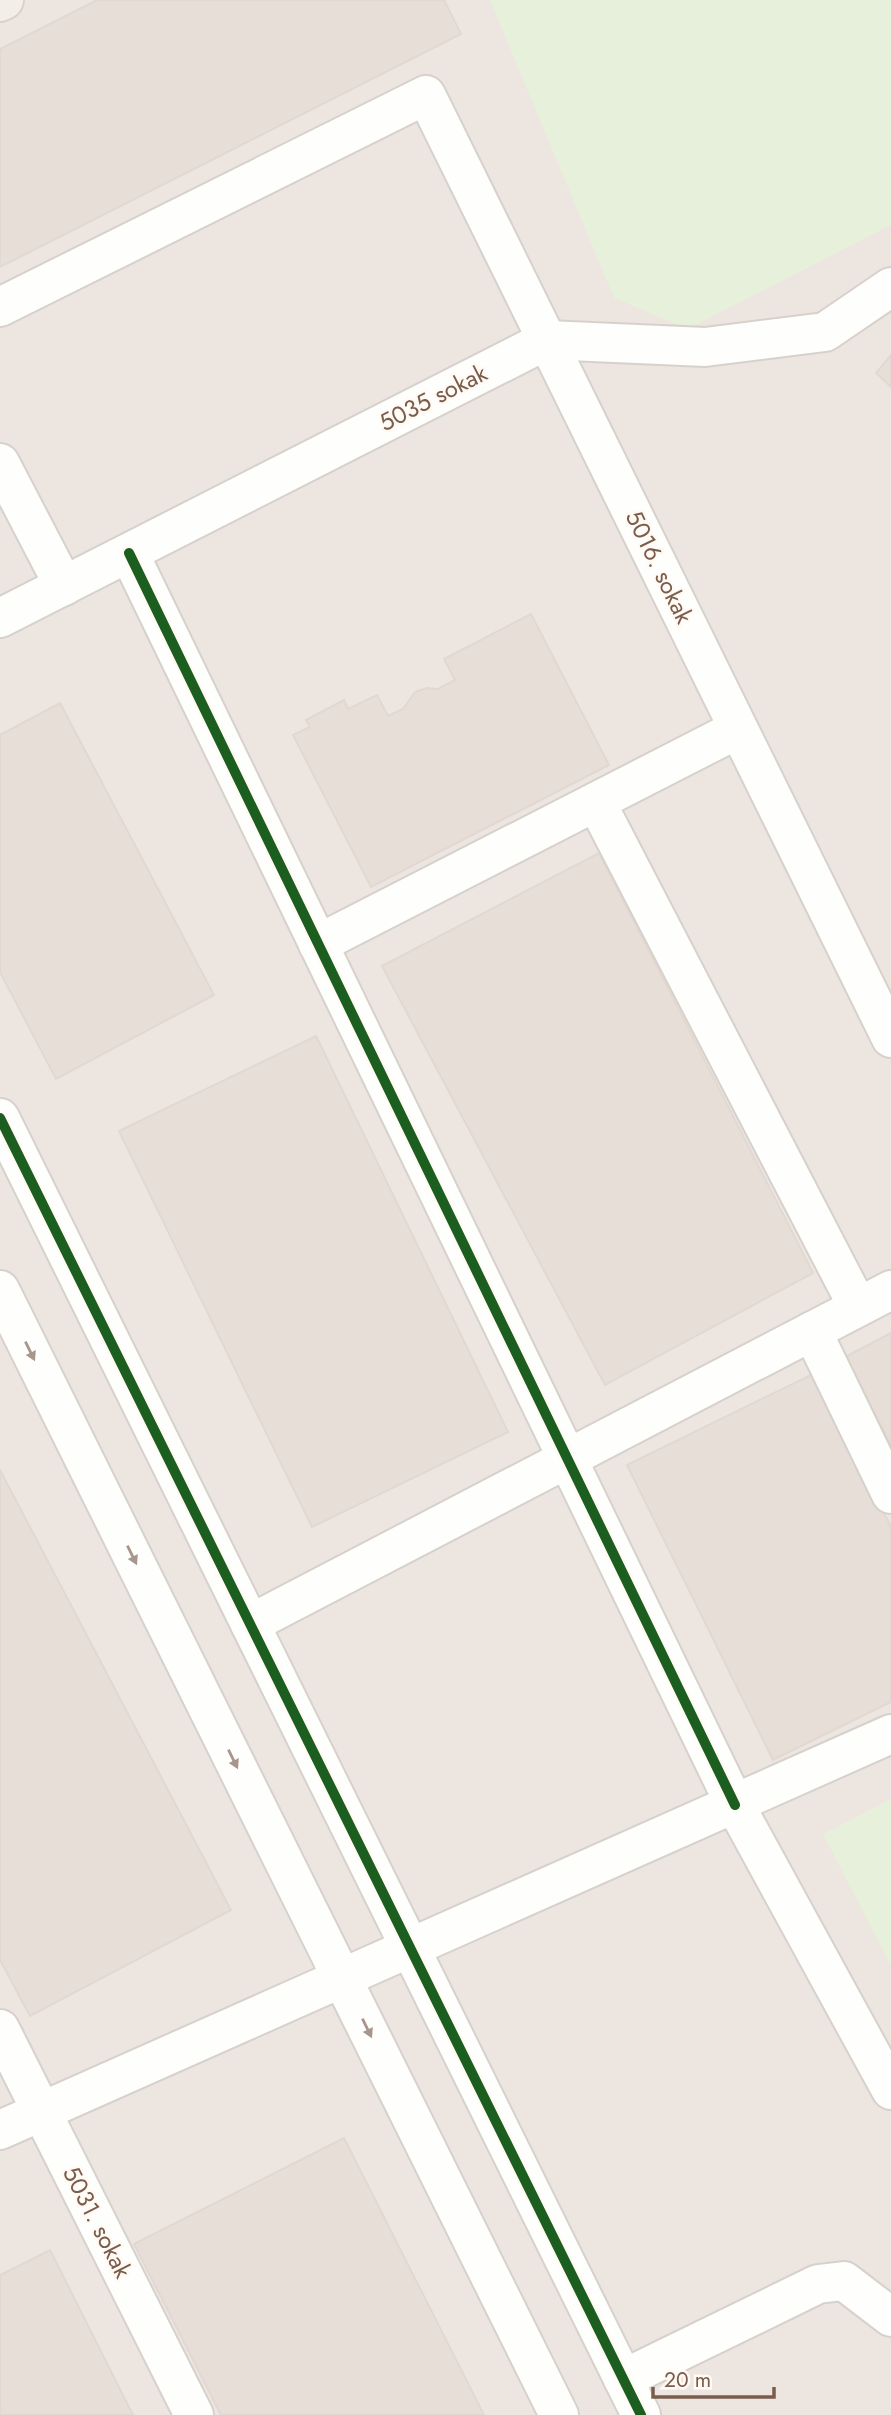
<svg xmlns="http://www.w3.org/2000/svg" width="891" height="2415" viewBox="0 0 891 2415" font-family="Jost,sans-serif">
  <rect width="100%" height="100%" fill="#f9f5f0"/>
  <rect fill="#ede5e0" x="0" y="0" width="891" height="2415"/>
  <g fill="#e7f0db">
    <path d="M490 0H891V225L688 329 614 298Z"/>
    <path d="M891 1799V1966L823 1834Z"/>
  </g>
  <g fill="#e6ded7" stroke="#e2d8d2" stroke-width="2">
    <path d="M97 0H444L461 34 0 267V49Z"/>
    <path d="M891 355V387L876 373Z"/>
    <path d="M531 614 609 765 371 887 293 735 310 727 306 720 344 700 348 709 377 695 388 716 403 709 415 692 427 688 438 689 455 680 444 659Z"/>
    <path d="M60 703 214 995 56 1079 0 972V735Z"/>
    <path d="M599 853 813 1273 605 1385 382 966Z"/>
    <path d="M316 1036 508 1432 312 1527 119 1131Z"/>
    <path d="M891 1333V1445L845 1357Z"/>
    <path d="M815 1373 891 1527V1702L773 1760 627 1465Z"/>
    <path d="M0 1470 231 1910 30 2016 0 1960Z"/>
    <path d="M344 2138 484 2415H221L134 2244Z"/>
    <path d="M50 2250 133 2415H0V2275Z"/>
  </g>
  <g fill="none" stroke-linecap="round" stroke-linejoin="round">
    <defs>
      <g id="minor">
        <path d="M0 307 426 95 891 1038"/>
        <path d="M0 463 64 586"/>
        <path d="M129 553 735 1805 891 2090"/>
        <path d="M0 618 547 340 705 347 825 332 891 287"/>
        <path d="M596 802 858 1307"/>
        <path d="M318 944 738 729"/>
        <path d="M0 1118 641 2415"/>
        <path d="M0 1290 559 2415"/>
        <path d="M812 1331 891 1494"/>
        <path d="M250 1624 891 1290"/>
        <path d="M0 2029 194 2415"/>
        <path d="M0 2130 891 1734"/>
        <path d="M623 2379 818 2284 844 2281 891 2317"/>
      </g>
      <path id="major" d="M0 2 4 0"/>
    </defs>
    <use href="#minor" stroke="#d7d1cb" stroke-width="42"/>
    <use href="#major" stroke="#dad1cc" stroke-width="42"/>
    <use href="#minor" stroke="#fefefd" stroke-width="38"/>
    <use href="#major" stroke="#f3eee8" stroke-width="38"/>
    <defs>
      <g id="cycleway">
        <path d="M129 553 735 1805"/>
        <path d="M0 1118 641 2415"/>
      </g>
    </defs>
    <use href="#cycleway" stroke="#fffaf3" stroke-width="15"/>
    <use href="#cycleway" stroke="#1b5e20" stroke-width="10"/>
  </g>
  <defs><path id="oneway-solid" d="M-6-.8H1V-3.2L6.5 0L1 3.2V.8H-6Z" transform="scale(1.75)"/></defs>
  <g fill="#a8958b">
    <use href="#oneway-solid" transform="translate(30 1351) rotate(64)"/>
    <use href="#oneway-solid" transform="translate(132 1555) rotate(64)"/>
    <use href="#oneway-solid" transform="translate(233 1759) rotate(64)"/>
    <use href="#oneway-solid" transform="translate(367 2028) rotate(64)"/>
  </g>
  <g text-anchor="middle" stroke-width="5" stroke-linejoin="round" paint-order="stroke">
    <g font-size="24" fill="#7a5c4d" stroke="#fffaf3">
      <text transform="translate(433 398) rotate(-27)" y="8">5035 sokak</text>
      <text transform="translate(659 567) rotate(64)" y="8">5016. sokak</text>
      <text transform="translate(97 2222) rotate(63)" y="8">5031. sokak</text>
    </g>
  </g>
  <path d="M653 2387v10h121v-10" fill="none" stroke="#7a5c4d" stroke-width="3.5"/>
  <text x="664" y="2387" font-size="21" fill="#7a5c4d" stroke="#fffaf3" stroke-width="5" paint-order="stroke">20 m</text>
</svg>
